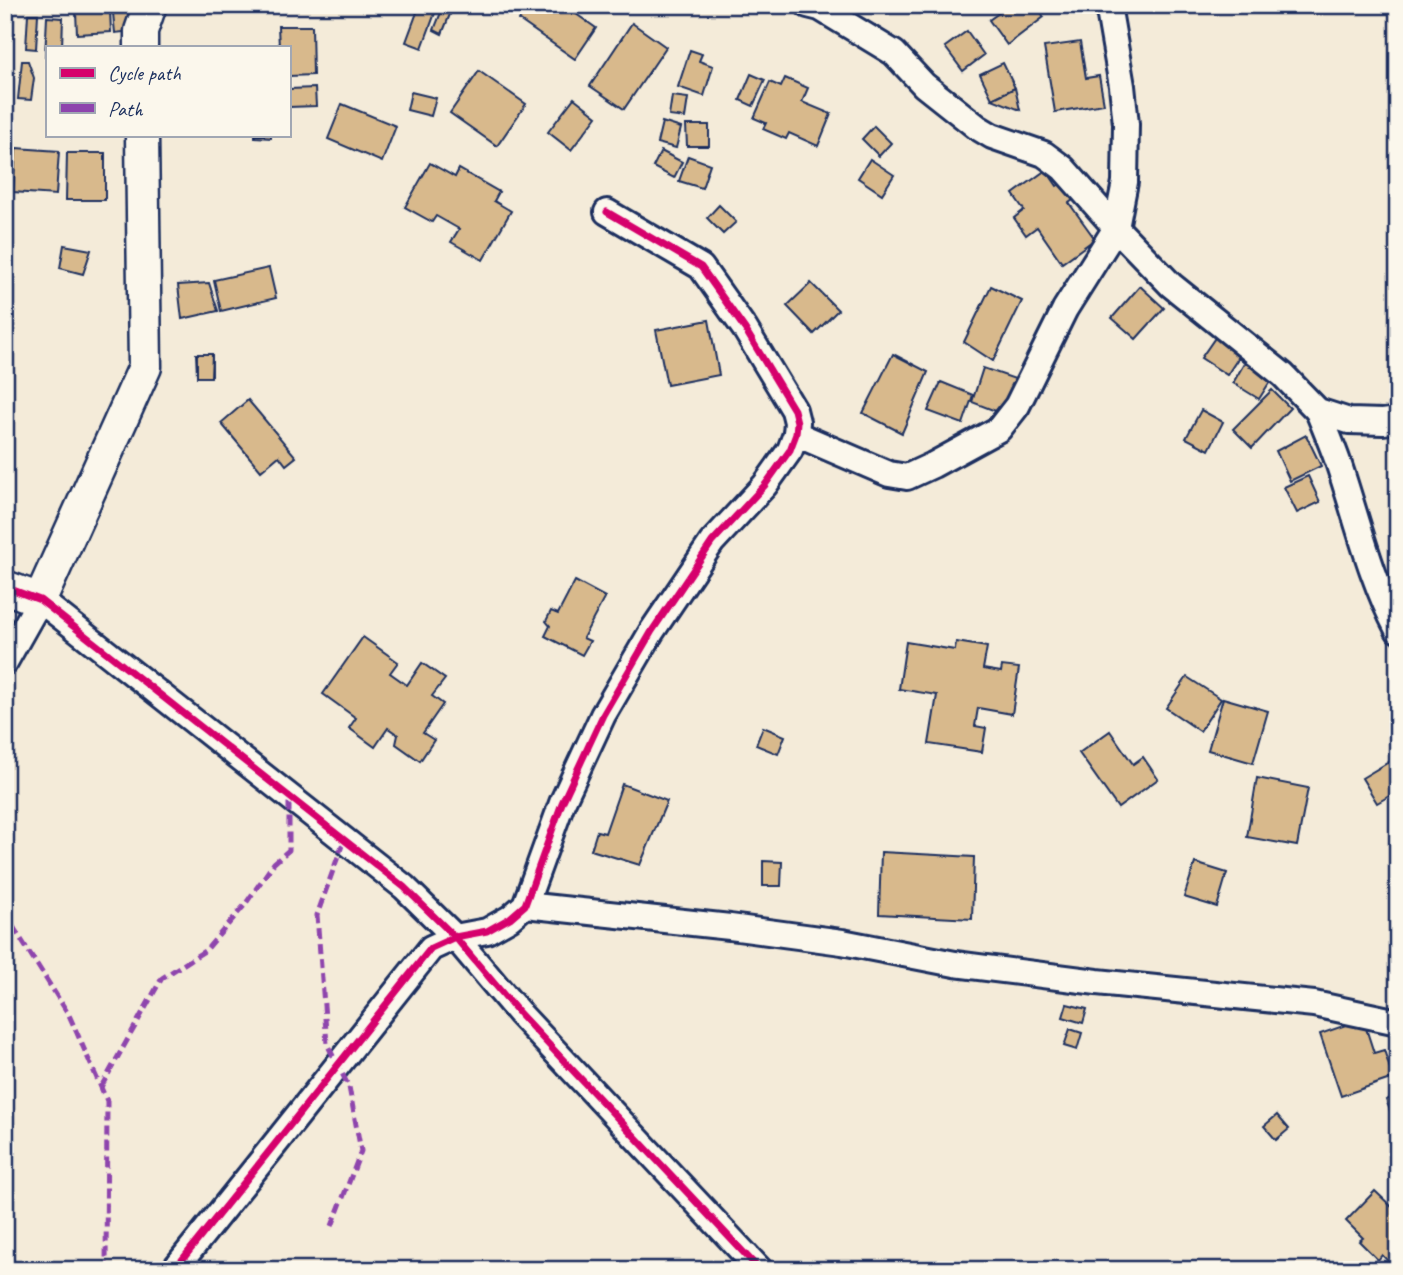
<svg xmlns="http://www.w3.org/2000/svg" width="1403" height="1275" viewBox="0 0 1403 1275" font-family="Caveat,sans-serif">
  <rect width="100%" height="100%" fill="#f4ebd9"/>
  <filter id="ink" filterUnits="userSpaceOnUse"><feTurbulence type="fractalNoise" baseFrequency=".0143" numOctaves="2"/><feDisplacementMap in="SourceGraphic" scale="14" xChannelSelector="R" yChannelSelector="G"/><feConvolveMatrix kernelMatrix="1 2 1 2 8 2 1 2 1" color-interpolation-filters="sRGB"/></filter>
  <g filter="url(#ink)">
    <g fill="#d8b98c" stroke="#1b2f5e" stroke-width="2">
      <path d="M444 5 453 7 442 34 434 30Z"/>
      <path d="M529 5H572L569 9 596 28 575 59 519 20Z"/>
      <path d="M995 5H1036L1044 17 1007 45 989 20 1000 12Z"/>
      <path d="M419 7 435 13 422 48 406 42Z"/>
      <path d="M110 11 111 32 77 34 76 12Z"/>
      <path d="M130 11 132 31 115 33 113 13Z"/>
      <path d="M28 14H38L36 49 26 48Z"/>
      <path d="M47 17 63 18 62 47H47V57H45Z"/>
      <path d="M632 23 666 47 624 109 590 86Z"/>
      <path d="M278 26H312L313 75 289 76V47H279Z"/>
      <path d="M967 31 984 55 963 71 945 47Z"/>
      <path d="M1080 42 1086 78 1099 76 1104 104 1055 112 1044 47Z"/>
      <path d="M690 50 702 54 699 61 713 66 704 96 678 87Z"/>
      <path d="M22 61H28L34 78 31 100 18 99Z"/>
      <path d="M1003 63 1015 88 992 99 980 74Z"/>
      <path d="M479 71 526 104 497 146 450 113Z"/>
      <path d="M751 74 765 80 753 106 740 100Z"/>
      <path d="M785 78 808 88 802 102 831 114 818 146 789 133 786 139 763 129 766 123 754 118 770 82 781 87Z"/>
      <path d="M315 88 316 106 289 107V89Z"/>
      <path d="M1015 88 1020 110 992 99Z"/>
      <path d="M411 92 436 98 431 116 407 110Z"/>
      <path d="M672 96 688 98 685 118 669 116Z"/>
      <path d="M574 98 597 116 571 150 548 132Z"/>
      <path d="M342 104 396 126 382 162 328 139Z"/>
      <path d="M662 122 681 128 676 148 657 143Z"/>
      <path d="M686 125H709V146H687Z"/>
      <path d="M874 126 891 143 879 156 862 139Z"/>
      <path d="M255 135H271V138L255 137Z"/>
      <path d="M16 148 59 151 56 195 13 192Z"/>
      <path d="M661 151 682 162 674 178 653 167Z"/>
      <path d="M67 153H105V200H66Z"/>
      <path d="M688 156 710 164 702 188 679 181Z"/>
      <path d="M870 159 894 175 882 194 858 178Z"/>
      <path d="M430 163 455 177 459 169 499 192 494 201 511 211 483 260 451 242 459 229 436 216 432 222 405 207Z"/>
      <path d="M1046 170 1057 186 1065 181 1077 197 1069 203 1095 239 1062 263 1037 227 1026 235 1014 218 1024 210 1013 194Z"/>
      <path d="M719 205 736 222 723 234 707 218Z"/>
      <path d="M64 245 91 250 83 274 60 268Z"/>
      <path d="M269 268 276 298 221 311 214 280Z"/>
      <path d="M209 283 218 311 182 319 178 285Z"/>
      <path d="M811 283 838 310 814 334 787 306Z"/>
      <path d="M991 286 1022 301 993 361 964 342Z"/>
      <path d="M1140 286 1164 308 1136 339 1112 318Z"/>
      <path d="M709 320 719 375 667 385 656 330Z"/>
      <path d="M1219 332 1244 349 1227 375 1201 358Z"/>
      <path d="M196 354H212V375H197Z"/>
      <path d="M197 354H212L211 377H197Z"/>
      <path d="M893 354 928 372 902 433 863 413Z"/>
      <path d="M1249 355 1276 372 1259 399 1233 383Z"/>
      <path d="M983 368 1021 381 1006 415 972 402Z"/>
      <path d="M941 382 973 395 963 424 928 411Z"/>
      <path d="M1272 390 1290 408 1252 448 1233 429Z"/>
      <path d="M248 400 296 457 286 465 279 456 261 471 221 423Z"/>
      <path d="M1201 410 1223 422 1209 450 1186 438Z"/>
      <path d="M1306 435 1321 466 1290 481 1276 451Z"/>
      <path d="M1308 476 1320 502 1297 513 1284 487Z"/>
      <path d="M575 581 605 597 583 638 590 641 582 655 545 636 550 626 546 621 551 611 558 614Z"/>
      <path d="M363 637 398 662 390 673 407 685 422 663 445 679 432 696 443 704 423 733 434 740 420 761 396 744 398 735 388 728 375 747 349 728 356 718 323 694Z"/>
      <path d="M906 642 955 650 956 642 987 647 983 669 1001 672 1002 666 1019 668 1012 714 978 708 975 726 986 728 982 752 929 744 937 695 899 689Z"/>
      <path d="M1187 677 1221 699 1200 731 1166 708Z"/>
      <path d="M1223 698 1268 711 1253 763 1208 750Z"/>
      <path d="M763 727 785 736 778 754 756 745Z"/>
      <path d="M1110 731 1133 764 1143 757 1158 779 1118 808 1079 753Z"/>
      <path d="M1389 762 1398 778V791L1377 803 1362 778Z"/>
      <path d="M1257 778 1308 788 1297 846 1247 837Z"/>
      <path d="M622 784 667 801 640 865 591 850 597 831 605 833Z"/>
      <path d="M881 852 974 857 972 919 879 914Z"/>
      <path d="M763 861 782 862 781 886H763Z"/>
      <path d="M1195 863 1227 873 1217 907 1184 897Z"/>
      <path d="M1067 1004 1087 1009 1083 1023 1063 1017Z"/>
      <path d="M1363 1019 1374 1053 1384 1050 1393 1078 1341 1096 1320 1034Z"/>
      <path d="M1070 1029 1082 1033 1077 1050 1064 1046Z"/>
      <path d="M1398 1095V1131L1386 1100Z"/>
      <path d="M1277 1115 1289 1129 1276 1140 1264 1126Z"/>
      <path d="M1375 1191 1392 1207 1395 1203 1398 1206V1261L1393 1266 1382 1255 1378 1260 1359 1241 1363 1238 1346 1221Z"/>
    </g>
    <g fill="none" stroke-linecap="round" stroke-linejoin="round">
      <defs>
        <g id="minor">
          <path d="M808 5 820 8 894 53 924 85 977 127 992 136 1044 154 1063 168 1116 228 1171 285 1283 375 1318 411 1349 421 1383 422 1398 420"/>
          <path d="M1318 411C1325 428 1332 445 1338 462 1357 518 1370 577 1398 630"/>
          <path d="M796 434 889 474 907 477 933 465 999 429 1017 406 1065 309 1116 228 1125 182 1126 124 1122 86 1108 5"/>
          <path d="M5 662 40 600 404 887 455 937 520 1014 760 1270"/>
          <path d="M525 905 730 927 842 942 955 964 1097 982 1314 1004 1398 1022"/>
          <path d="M174 1270 267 1154 431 948 455 937 487 931 510 918 525 905 562 803 603 715 652 631 712 542 765 485 790 450 796 434 797 422 794 410 745 329 701 267 607 212"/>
        </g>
        <g id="tertiary">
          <path d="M141 47V31L150 5"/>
          <path d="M5 587 40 600 145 367 142 135"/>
        </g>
      </defs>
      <use href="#minor" stroke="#1b2f5e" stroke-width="30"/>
      <use href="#tertiary" stroke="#1b2f5e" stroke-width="37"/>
      <use href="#minor" stroke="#fbf7ec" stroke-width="24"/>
      <use href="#tertiary" stroke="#fbf7ec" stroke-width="32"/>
      <g stroke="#8e44ad" stroke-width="5" stroke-dasharray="10 5" stroke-linecap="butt">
        <path d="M5 914 69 1015 107 1101 106 1270"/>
        <path d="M101 1087 162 978 206 950 244 906 274 863 289 850V796"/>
        <path d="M332 1226 361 1151 349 1087 327 1044 317 915 344 840"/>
      </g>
      <defs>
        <g id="cycleway">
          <path d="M5 587 40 600 404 887 455 937 520 1014 760 1270"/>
          <path d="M174 1270 267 1154 431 948 455 937 487 931 510 918 525 905 562 803 603 715 652 631 712 542 765 485 790 450 796 434 797 422 794 410 745 329 701 267 607 212"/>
        </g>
      </defs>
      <use href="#cycleway" stroke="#fbf7ec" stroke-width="11"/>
      <use href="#cycleway" stroke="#d6006c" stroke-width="7"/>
    </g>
  </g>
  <rect width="1403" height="1275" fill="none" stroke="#fbf7ec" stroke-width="28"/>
  <rect x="14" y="14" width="1375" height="1247" fill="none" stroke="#1b2f5e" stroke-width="2.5" filter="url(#ink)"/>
  <rect x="46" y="46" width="245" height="91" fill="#fbf7ec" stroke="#a1a7b3" stroke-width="2"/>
  <rect x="60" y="68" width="35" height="10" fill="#d6006c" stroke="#a1a7b3" stroke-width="2"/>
  <text x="108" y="80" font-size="21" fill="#1b2f5e">Cycle path</text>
  <rect x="60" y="103" width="35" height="10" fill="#8e44ad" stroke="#a1a7b3" stroke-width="2"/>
  <text x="108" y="116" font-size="21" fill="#1b2f5e">Path</text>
</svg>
